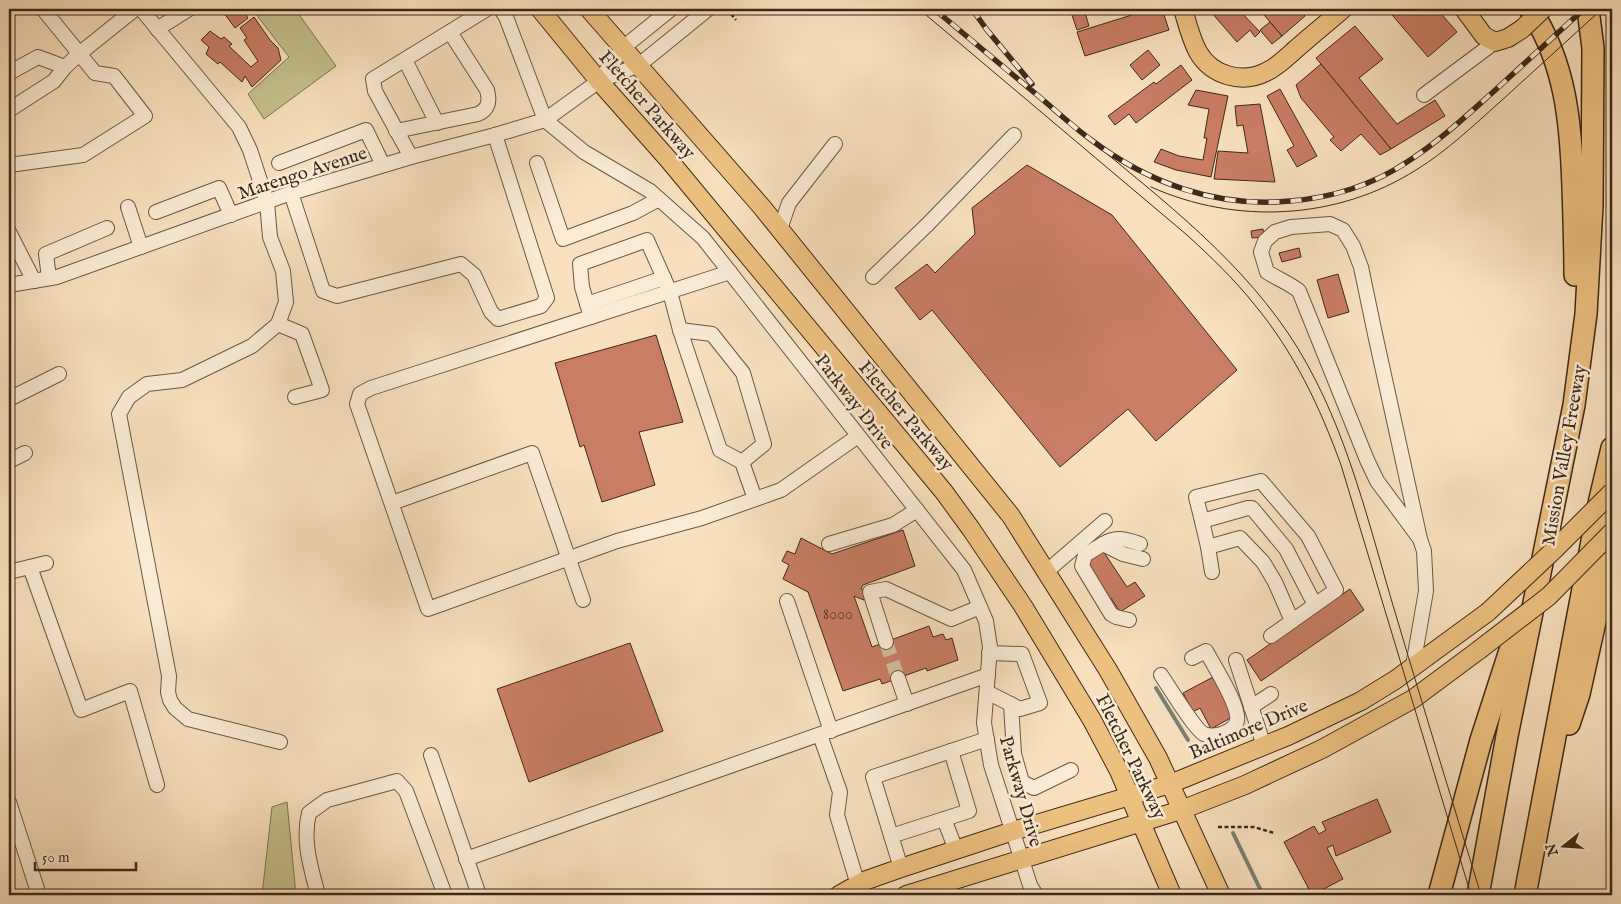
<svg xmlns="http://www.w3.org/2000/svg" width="1621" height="904" viewBox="0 0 1621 904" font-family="'IM FELL English',serif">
  <rect width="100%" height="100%" fill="#f8e0be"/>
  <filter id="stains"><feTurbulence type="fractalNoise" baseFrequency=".004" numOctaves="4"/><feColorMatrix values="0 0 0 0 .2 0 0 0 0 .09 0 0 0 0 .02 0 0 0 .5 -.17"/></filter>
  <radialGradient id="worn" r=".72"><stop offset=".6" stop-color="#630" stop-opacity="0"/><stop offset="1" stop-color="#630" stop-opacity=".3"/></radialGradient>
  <g fill="#c4c08d" stroke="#807453">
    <path d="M252 9H295L336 66 264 119 248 94 289 57Z"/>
    <path d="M287 802 296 895H262L272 807Z"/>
  </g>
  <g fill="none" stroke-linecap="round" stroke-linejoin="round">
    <g stroke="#778272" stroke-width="4">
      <path d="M1156 688 1188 740"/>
      <path d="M1233 833 1263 895"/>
    </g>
  </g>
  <g fill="#c97d65" stroke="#3d2919">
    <path d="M221 9H242L248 18 235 28Z"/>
    <path d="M1070 9H1084L1089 26 1077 30Z"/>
    <path d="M1151 9H1162L1169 30 1085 56 1077 32Z"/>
    <path d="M1214 9H1238L1260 32 1255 37 1250 30 1237 42 1211 12Z"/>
    <path d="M1259 9H1296L1298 11 1299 10 1305 16 1282 36Z"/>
    <path d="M1387 9H1437L1457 32 1428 57Z"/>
    <path d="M254 17 270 40 278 48 281 60 252 87 245 76 242 82 220 62 218 64 206 54 209 47 201 40 210 31 221 39 224 37 232 44 229 46 251 67 258 61 244 40 247 38 240 28Z"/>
    <path d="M1270 22 1282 36 1272 44 1260 30Z"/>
    <path d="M1355 26 1383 59 1359 78 1397 124 1435 100 1445 116 1391 149 1316 58Z"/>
    <path d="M1148 50 1160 65 1142 80 1130 65Z"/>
    <path d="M1321 64 1391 149 1380 155 1361 134 1341 151 1330 140 1334 137 1301 98 1296 85Z"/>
    <path d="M1181 65 1192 80 1136 123 1129 114 1115 125 1108 116 1154 82 1156 84Z"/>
    <path d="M1280 89 1317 156 1297 167 1287 150 1294 146 1267 96Z"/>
    <path d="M1196 90 1228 96 1211 177 1176 170 1154 162 1161 149 1179 156 1203 160 1207 138H1204L1209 109 1188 105Z"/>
    <path d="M1260 104 1275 182 1214 179 1218 151 1248 153 1243 125 1237 126 1235 106Z"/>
    <path d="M1027 165 1112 215 1237 370 1156 441 1128 409 1060 467 932 310 920 320 895 288 927 264 935 273 975 234 972 208Z"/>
    <path d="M1263 229 1264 237 1252 238 1251 231Z"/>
    <path d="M1299 248 1301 257 1282 262 1279 253Z"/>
    <path d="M1338 274 1349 312 1328 318 1317 280Z"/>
    <path d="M656 335 683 422 639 432 655 485 602 502 584 445 580 447 555 363Z"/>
    <path d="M903 530 915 566 863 585 861 589 867 592 864 600 854 596 872 647 929 626 933 637 943 634 946 640 952 638 958 660 927 671 926 668 882 684 880 679 843 691 808 592 783 579 789 565 782 561 787 551 795 554 801 538 832 554Z"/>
    <path d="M1103 551 1127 587 1135 582 1145 596 1120 612 1111 598 1107 601 1087 566 1088 561Z"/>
    <path d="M1350 589 1364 610 1261 681 1247 660Z"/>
    <path d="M630 643 663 731 529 782 497 689Z"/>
    <path d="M1213 677 1234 716 1211 729 1200 708 1193 712 1183 693Z"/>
    <path d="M1377 799 1391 832 1336 856 1333 845 1327 848 1343 879 1312 895 1284 842 1314 826 1319 834 1326 830 1322 822Z"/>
  </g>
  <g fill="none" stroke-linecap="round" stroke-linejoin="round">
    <path stroke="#d3bb9d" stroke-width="14" stroke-dasharray="14 7" stroke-linecap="butt" d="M886 642 898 678"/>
    <defs>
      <g id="minor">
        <path d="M141 9 239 127 250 150 267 202 270 237 283 271 286 302 278 324 252 346 182 380 147 384 129 397 119 414 169 676 168 692 170 700 175 708 188 719 280 742"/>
        <path d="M501 9 506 17 545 120 584 152 650 191 703 238 964 570 986 621 990 647 984 723 991 765 1030 885 1036 895"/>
        <path d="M157 29 189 9"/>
        <path d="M405 60 437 123"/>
        <path d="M9 73 38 57 65 67"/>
        <path d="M599 81 624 47 671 9"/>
        <path d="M1424 95 1495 42"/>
        <path d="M9 110 54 81 65 67 79 54 135 9"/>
        <path d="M396 131 478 114C489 109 490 101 487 90L450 32"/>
        <path d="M411 157 375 91 373 79 487 9"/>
        <path d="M279 163 366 130 383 165"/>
        <path d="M537 163 563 239 633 213 659 199"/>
        <path d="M9 165 83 155 145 116 114 76 95 73 43 9"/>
        <path d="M291 193 323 291 337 296 461 264 474 275 491 312 498 319 541 306 547 298 495 135"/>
        <path d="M128 207 141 247"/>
        <path d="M156 212 219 188 231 215"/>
        <path d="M780 229 789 203 835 144"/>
        <path d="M9 232 34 281"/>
        <path d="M730 272 371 388 360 394 357 404 428 609 617 541 702 518 781 490 858 436"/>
        <path d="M873 277 928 224 1014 135"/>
        <path d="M49 278 46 254 107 228"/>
        <path d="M9 285 57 277 291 193 411 157 495 135 545 120 599 81 639 65 708 9"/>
        <path d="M587 304 664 278"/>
        <path d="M591 317 582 287 580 264 647 240 670 292 680 330 720 450 742 462 755 499"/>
        <path d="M278 324 302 334 322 390 295 397"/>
        <path d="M680 330 712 334 743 373 764 444 742 462"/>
        <path d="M9 399 59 374"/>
        <path d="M9 461 25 453"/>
        <path d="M392 503 532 453 583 600"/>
        <path d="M1202 521 1196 497 1261 481 1308 536 1336 590 1271 636"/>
        <path d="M829 544 893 525 917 510"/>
        <path d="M1103 544C1117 536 1125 539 1140 544"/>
        <path d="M1208 547 1202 521 1248 508H1252L1286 549 1315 605"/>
        <path d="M30 567 81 710 130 691 157 785"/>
        <path d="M9 572 46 563"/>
        <path d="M1046 572 1105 521"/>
        <path d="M1212 572 1208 547 1240 538 1263 562 1275 582 1292 621"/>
        <path d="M787 601 831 731"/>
        <path d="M1129 620 1116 617 1111 614 1082 566 1085 555 1103 544 1123 554 1143 559"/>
        <path d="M886 642 870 592 886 589 951 619 980 607"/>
        <path d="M1236 660 1264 746"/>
        <path d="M1413 666 1426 591 1424 551 1420 539 1377 481 1367 460 1299 291C1289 283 1278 279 1267 272L1261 252 1265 241 1275 232 1291 227 1330 224 1343 230 1353 246 1361 267 1375 334 1420 539"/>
        <path d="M1161 675C1168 685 1195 730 1204 734 1210 737 1221 735 1226 732 1231 730 1235 727 1237 721 1240 706 1214 666 1206 651L1192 658"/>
        <path d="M898 678 907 704"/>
        <path d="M987 692 1020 709 1040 703 1022 654 989 653"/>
        <path d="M1011 704 1014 754 1022 782 1034 788 1071 770"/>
        <path d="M1251 707 1271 694"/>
        <path d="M820 735 840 792 837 815 858 885"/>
        <path d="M431 755 479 895"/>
        <path d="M9 802 39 895"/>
        <path d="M944 819 956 850"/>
        <path d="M891 836 969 811 951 751"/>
        <path d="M466 859 988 675"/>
        <path d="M901 868 873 777 987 739"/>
        <path d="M318 895C311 868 302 841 309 813L327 800 397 781 406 791 445 895"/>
      </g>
      <g id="major">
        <path d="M540 9 599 81 668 159 944 492 971 529 1023 606 1092 720 1119 771 1172 895"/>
        <path d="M589 9 761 206 1011 516 1108 670 1158 758 1221 895"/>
        <path d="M1183 9C1187 23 1191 39 1198 52 1212 76 1242 84 1266 72 1277 67 1287 57 1296 49 1312 35 1328 22 1343 9"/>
        <path d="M1464 9 1484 36 1495 42 1508 38 1522 29"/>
        <path d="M839 895 864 881 901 868 1013 831 1170 784 1288 736 1361 701 1395 680 1488 612"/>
        <path d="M906 895 1181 810 1245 785 1322 749 1413 699 1479 650"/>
      </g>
      <g id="highway">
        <path d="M1530 9C1566 63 1571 124 1573 188 1574 217 1575 246 1575 275"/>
        <path d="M1569 724 1579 694 1612 545"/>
        <path d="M1439 895 1481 740 1517 629"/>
        <path d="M1478 895 1507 736 1574 405 1586 314 1592 206 1593 48 1588 9"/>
        <path d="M1525 895 1600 499 1612 448"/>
      </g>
    </defs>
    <use href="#minor" stroke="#6c5742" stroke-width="16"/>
    <use href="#major" stroke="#3d2919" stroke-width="20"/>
    <use href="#highway" stroke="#3d2919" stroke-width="24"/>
    <g stroke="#3d2919" stroke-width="2.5" stroke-dasharray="4 2.5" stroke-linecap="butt">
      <path d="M727 9 736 20"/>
      <path d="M1218 827H1254L1274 833"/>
    </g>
    <use href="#minor" stroke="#faebd5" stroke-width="14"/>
    <use href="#major" stroke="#ecc07f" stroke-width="18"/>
    <use href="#highway" stroke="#ecc07f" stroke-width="21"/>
    <g stroke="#3d2919" stroke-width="1">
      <path d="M919 9 1187 235C1211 257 1234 279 1254 304 1294 352 1320 407 1341 465L1471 895"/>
      <path d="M1071 124C1148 189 1231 249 1288 333 1342 413 1365 510 1392 602 1421 700 1451 797 1481 895"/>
      <path d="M1151 187C1236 225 1337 220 1416 170 1447 151 1474 125 1501 101 1535 70 1568 40 1602 9"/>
    </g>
    <defs>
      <g id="rail">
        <path d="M934 9C968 37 1002 66 1036 94 1054 109 1071 125 1090 139 1148 183 1216 208 1290 201 1331 198 1373 185 1407 162 1438 142 1464 118 1492 93 1523 65 1553 37 1584 9"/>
        <path d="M972 9 987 30 1032 84"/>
      </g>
    </defs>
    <use href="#rail" stroke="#3d2919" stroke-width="5.5"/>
    <use href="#rail" stroke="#faebd5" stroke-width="4" stroke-dasharray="11" stroke-linecap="butt"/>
    <defs>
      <g id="major-bridge">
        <path d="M1522 29 1543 9"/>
        <path d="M1488 612 1555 549 1612 492"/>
        <path d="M1479 650 1549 596 1612 532"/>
      </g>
    </defs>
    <use href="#major-bridge" stroke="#3d2919" stroke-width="20" stroke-linecap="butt"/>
    <use href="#major-bridge" stroke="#ecc07f" stroke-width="18"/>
  </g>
  <g text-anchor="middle" stroke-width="5" stroke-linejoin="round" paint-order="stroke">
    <g font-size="16" fill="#603e2c">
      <text x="838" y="619">8000</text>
    </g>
    <g font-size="19" fill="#3d2919" stroke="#faebd5">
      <text transform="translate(648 104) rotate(49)" y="7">Fletcher Parkway</text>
      <text transform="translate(302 172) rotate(-18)" y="7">Marengo Avenue</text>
      <text transform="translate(855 401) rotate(52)" y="7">Parkway Drive</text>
      <text transform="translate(907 415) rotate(50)" y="7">Fletcher Parkway</text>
      <text transform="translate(1563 455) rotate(-80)" y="7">Mission Valley Freeway</text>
      <text transform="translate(1248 728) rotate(-23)" y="7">Baltimore Drive</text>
      <text transform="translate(1132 756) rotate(64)" y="7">Fletcher Parkway</text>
      <text transform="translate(1022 791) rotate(74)" y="7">Parkway Drive</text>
    </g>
  </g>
  <rect width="1621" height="904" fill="none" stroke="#f8e0be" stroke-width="30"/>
  <rect x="10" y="10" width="1601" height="884" fill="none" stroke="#3d2919" stroke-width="2.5"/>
  <rect x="15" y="15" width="1591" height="874" fill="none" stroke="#3d2919"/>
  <g transform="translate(1564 846) rotate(253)" stroke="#faebd5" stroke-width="4" paint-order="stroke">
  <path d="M0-4L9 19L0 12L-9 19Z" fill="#3d2919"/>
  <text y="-8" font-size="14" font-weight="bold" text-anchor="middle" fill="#3d2919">N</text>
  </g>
  <path d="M35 862v8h101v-8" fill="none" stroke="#3d2919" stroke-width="2.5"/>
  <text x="42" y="862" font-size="15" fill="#3d2919" stroke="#faebd5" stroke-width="4" paint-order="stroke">50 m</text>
  <rect width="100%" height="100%" filter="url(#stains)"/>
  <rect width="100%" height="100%" fill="url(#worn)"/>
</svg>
